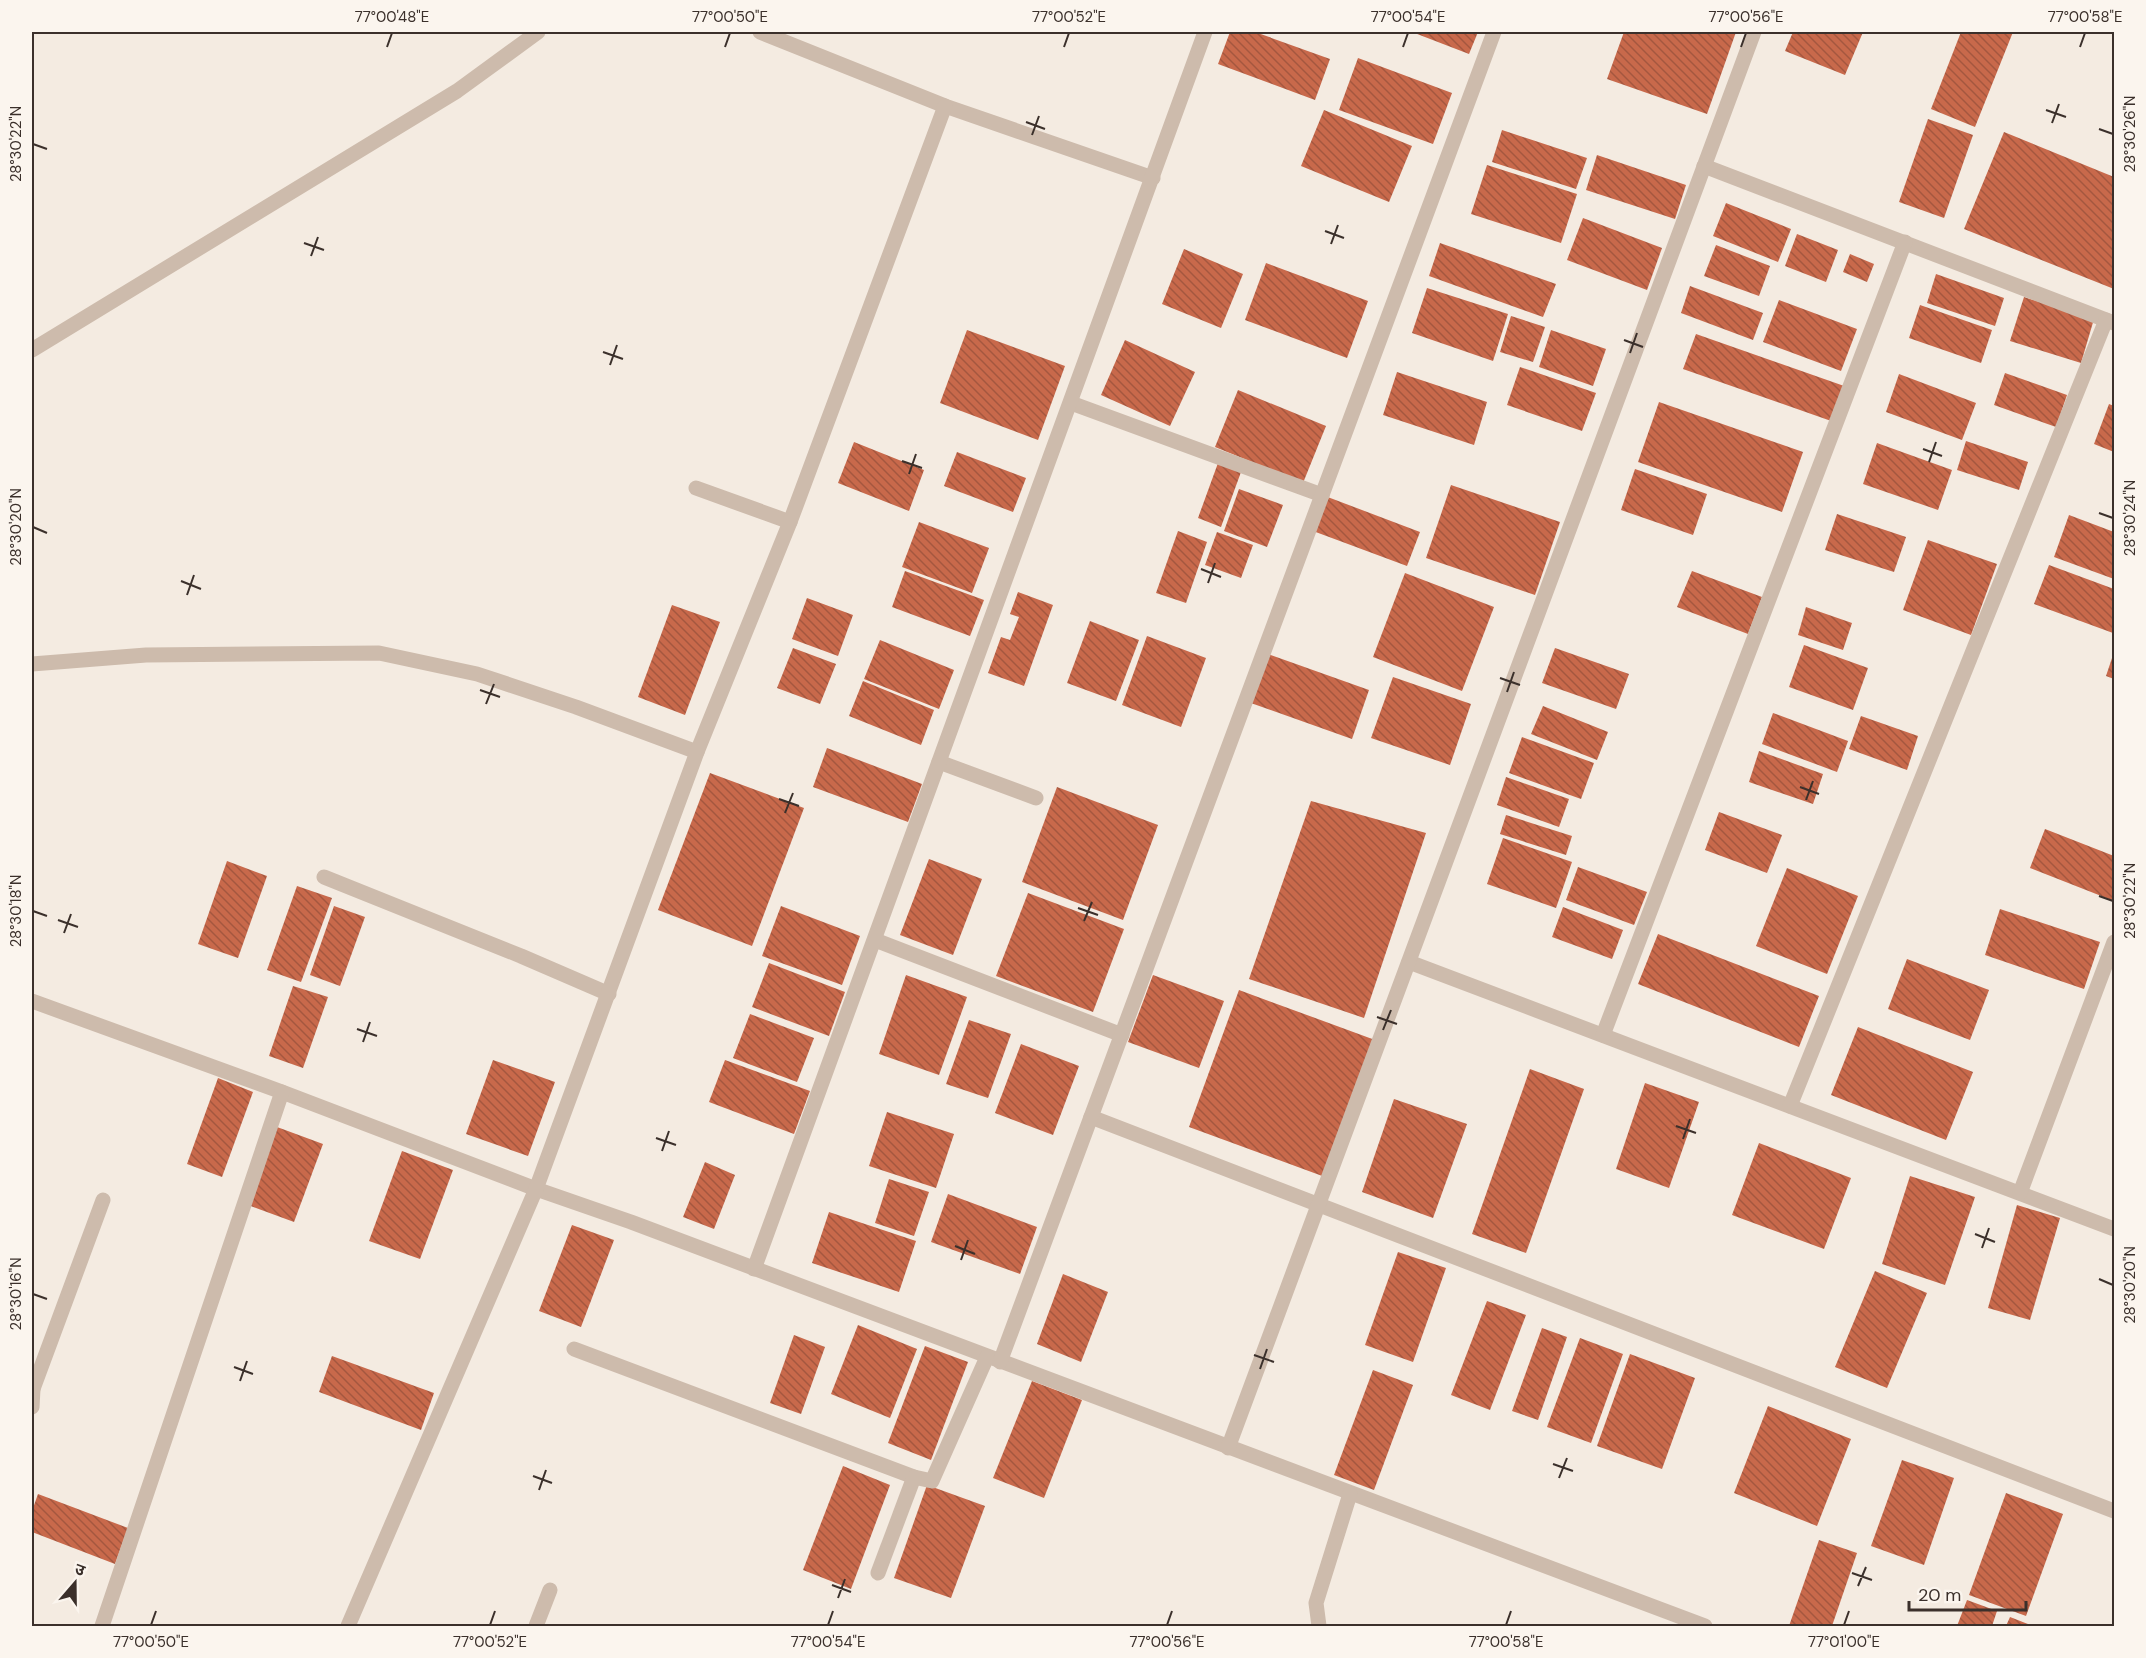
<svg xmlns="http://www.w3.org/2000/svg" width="2146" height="1658" viewBox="0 0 2146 1658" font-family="'DM Sans','Noto Sans Devanagari',sans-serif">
  <defs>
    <pattern id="building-back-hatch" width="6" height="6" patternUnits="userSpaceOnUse" patternTransform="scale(1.5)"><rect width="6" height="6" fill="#c8694b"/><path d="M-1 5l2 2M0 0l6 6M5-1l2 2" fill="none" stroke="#a4573f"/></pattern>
  </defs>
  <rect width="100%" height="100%" fill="#f4ebe1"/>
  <g fill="url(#building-back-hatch)">
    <path d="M1230 32H1255L1330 59 1315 100 1218 64Z"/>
    <path d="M1412 32H1478L1469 54Z"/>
    <path d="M1624 32H1736L1707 114 1607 79Z"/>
    <path d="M1793 32H1863L1845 75 1785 51Z"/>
    <path d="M1961 32H2013L1975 127 1931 109Z"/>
    <path d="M1358 58 1452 93 1433 144 1339 110Z"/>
    <path d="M1324 110 1412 146 1389 202 1301 166Z"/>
    <path d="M1928 119 1973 135 1944 218 1899 202Z"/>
    <path d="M1502 130 1587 158 1576 189 1492 162Z"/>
    <path d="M2004 132 2114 177V289L1964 229Z"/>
    <path d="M1597 155 1686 185 1675 219 1586 190Z"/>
    <path d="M1487 165 1577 194 1561 243 1471 214Z"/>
    <path d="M1726 203 1791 229 1778 262 1713 236Z"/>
    <path d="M1583 218 1662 248 1647 290 1567 260Z"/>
    <path d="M1797 234 1838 250 1826 282 1785 266Z"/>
    <path d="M1440 243 1556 284 1543 317 1429 276Z"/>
    <path d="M1716 245 1770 266 1759 296 1704 276Z"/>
    <path d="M1184 249 1243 274 1221 328 1162 304Z"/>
    <path d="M1850 254 1874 264 1867 282 1843 272Z"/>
    <path d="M1266 263 1368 301 1347 358 1245 320Z"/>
    <path d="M1936 274 2004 298 1995 326 1927 303Z"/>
    <path d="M1690 286 1763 313 1753 340 1681 313Z"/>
    <path d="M1427 288 1508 314 1493 361 1412 333Z"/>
    <path d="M2024 297 2094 319 2081 363 2010 341Z"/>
    <path d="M1779 300 1857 329 1841 371 1763 342Z"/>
    <path d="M1920 305 1992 330 1981 363 1909 338Z"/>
    <path d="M1511 316 1545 327 1533 362 1500 352Z"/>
    <path d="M967 330 1065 366 1038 440 940 403Z"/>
    <path d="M1551 330 1606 349 1593 386 1539 367Z"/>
    <path d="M1696 334 1847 387 1834 422 1683 369Z"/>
    <path d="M1125 340 1195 372 1170 426 1101 395Z"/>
    <path d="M1520 367 1596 393 1582 431 1507 405Z"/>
    <path d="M1397 372 1487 402 1474 445 1383 415Z"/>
    <path d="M2005 373 2067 395 2056 427 1994 405Z"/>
    <path d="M1899 374 1976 403 1962 440 1886 412Z"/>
    <path d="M1238 390 1326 426 1303 483 1215 447Z"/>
    <path d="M1659 402 1803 452 1782 512 1638 462Z"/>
    <path d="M2109 404 2114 406V452L2094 444Z"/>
    <path d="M1966 441 2028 462 2019 490 1957 470Z"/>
    <path d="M854 442 924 470 909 511 838 483Z"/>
    <path d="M1877 443 1952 470 1938 510 1863 484Z"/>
    <path d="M957 452 1026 478 1013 512 944 486Z"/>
    <path d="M1218 463 1241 472 1221 527 1198 518Z"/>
    <path d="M1635 469 1707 494 1693 535 1621 510Z"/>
    <path d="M1451 485 1560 522 1535 595 1426 558Z"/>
    <path d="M1239 489 1283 505 1267 547 1224 531Z"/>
    <path d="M1325 496 1420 532 1407 566 1313 531Z"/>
    <path d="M1837 514 1906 537 1894 572 1825 550Z"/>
    <path d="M2069 515 2114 532V579L2054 557Z"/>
    <path d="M919 522 989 548 972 593 902 567Z"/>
    <path d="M1178 531 1207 542 1186 603 1156 593Z"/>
    <path d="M1217 532 1253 545 1241 578 1205 565Z"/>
    <path d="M1928 540 1997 564 1971 635 1903 610Z"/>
    <path d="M2049 565 2114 589 2113 633 2034 604Z"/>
    <path d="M905 571 984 600 970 636 892 607Z"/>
    <path d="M1692 571 1762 597 1748 634 1677 607Z"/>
    <path d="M1405 573 1494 607 1462 691 1373 657Z"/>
    <path d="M1018 592 1053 605 1024 686 988 673 1001 637 1010 640 1019 617 1010 614Z"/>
    <path d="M807 598 853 615 838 656 792 639Z"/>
    <path d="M672 605 720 622 685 715 638 697Z"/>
    <path d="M1806 607 1852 623 1843 650 1798 635Z"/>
    <path d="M1090 621 1139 640 1116 701 1067 683Z"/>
    <path d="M1147 636 1206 658 1181 727 1122 705Z"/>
    <path d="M880 640 954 670 939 709 864 679Z"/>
    <path d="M1804 645 1868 668 1853 710 1789 687Z"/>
    <path d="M793 648 836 664 820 704 777 688Z"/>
    <path d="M1555 648 1629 674 1616 709 1542 683Z"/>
    <path d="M2114 652V679L2106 676Z"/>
    <path d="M1265 653 1369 690 1352 739 1248 702Z"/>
    <path d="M1393 677 1471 704 1450 765 1371 738Z"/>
    <path d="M863 681 934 710 921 745 849 716Z"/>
    <path d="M1543 706 1608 732 1597 760 1531 734Z"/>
    <path d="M1773 713 1848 741 1837 772 1762 744Z"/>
    <path d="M1861 716 1918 736 1907 770 1849 749Z"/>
    <path d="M1522 737 1594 763 1581 799 1509 773Z"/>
    <path d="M827 748 922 784 908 822 813 787Z"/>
    <path d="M1759 751 1823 774 1813 804 1749 782Z"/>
    <path d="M710 773 804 808 752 946 658 910Z"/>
    <path d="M1506 777 1569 799 1559 827 1497 805Z"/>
    <path d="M1057 787 1158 825 1123 920 1022 882Z"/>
    <path d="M1311 801 1426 833 1364 1018 1249 979Z"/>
    <path d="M1719 812 1782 835 1767 873 1705 850Z"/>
    <path d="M1506 815 1572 836 1566 855 1500 834Z"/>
    <path d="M2045 829 2114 856V901L2030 868Z"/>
    <path d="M1503 838 1572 862 1556 908 1487 884Z"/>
    <path d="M929 859 982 879 953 955 900 935Z"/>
    <path d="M227 861 267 876 238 958 198 944Z"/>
    <path d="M1578 867 1647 892 1634 925 1566 900Z"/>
    <path d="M1787 868 1858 896 1827 974 1756 946Z"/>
    <path d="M297 886 332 898 301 982 267 970Z"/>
    <path d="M1028 893 1124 929 1093 1012 996 976Z"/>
    <path d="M334 906 365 917 340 986 310 975Z"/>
    <path d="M781 906 860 936 842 985 762 956Z"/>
    <path d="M1563 907 1623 930 1612 959 1552 937Z"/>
    <path d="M2000 909 2100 942 2084 989 1985 955Z"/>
    <path d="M1658 934 1819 996 1799 1047 1638 984Z"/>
    <path d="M1907 959 1989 990 1970 1040 1888 1009Z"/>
    <path d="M769 963 845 992 829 1036 752 1007Z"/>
    <path d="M906 975 967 997 939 1075 879 1054Z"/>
    <path d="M1153 975 1224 1001 1199 1068 1128 1042Z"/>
    <path d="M293 986 328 997 303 1068 269 1056Z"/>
    <path d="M1239 990 1375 1040 1325 1177 1189 1127Z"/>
    <path d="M750 1014 814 1038 797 1082 733 1058Z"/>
    <path d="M969 1020 1011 1034 988 1098 946 1084Z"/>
    <path d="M1858 1027 1973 1072 1946 1140 1831 1095Z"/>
    <path d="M1021 1044 1079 1066 1053 1135 995 1113Z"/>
    <path d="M493 1060 555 1082 528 1156 466 1134Z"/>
    <path d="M725 1060 810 1091 794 1134 709 1102Z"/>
    <path d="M1530 1069 1584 1089 1526 1253 1472 1234Z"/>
    <path d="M218 1078 253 1092 222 1177 187 1164Z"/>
    <path d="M1645 1083 1699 1102 1669 1188 1616 1169Z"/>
    <path d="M1394 1099 1467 1124 1433 1218 1362 1192Z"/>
    <path d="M887 1112 954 1134 936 1188 869 1166Z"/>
    <path d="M277 1127 323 1144 294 1222 248 1205Z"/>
    <path d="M1759 1143 1851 1178 1824 1249 1732 1215Z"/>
    <path d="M402 1151 453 1170 420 1259 369 1241Z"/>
    <path d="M705 1162 735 1175 714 1229 683 1217Z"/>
    <path d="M1910 1176 1975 1197 1945 1285 1882 1264Z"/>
    <path d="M889 1179 929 1192 914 1236 875 1223Z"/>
    <path d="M948 1194 1037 1227 1020 1274 931 1242Z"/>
    <path d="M2017 1205 2060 1218 2030 1320 1988 1308Z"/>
    <path d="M829 1212 916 1241 899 1292 812 1263Z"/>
    <path d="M572 1225 614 1240 581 1327 539 1311Z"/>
    <path d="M1398 1252 1446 1268 1413 1362 1365 1345Z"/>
    <path d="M1875 1271 1927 1293 1887 1388 1835 1367Z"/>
    <path d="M1063 1274 1108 1292 1081 1362 1037 1344Z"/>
    <path d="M1487 1301 1526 1315 1490 1410 1451 1395Z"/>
    <path d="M858 1325 917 1349 890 1418 831 1394Z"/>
    <path d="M1542 1328 1567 1337 1538 1420 1512 1411Z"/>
    <path d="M794 1335 825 1347 801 1414 770 1403Z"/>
    <path d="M1580 1338 1623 1354 1591 1443 1547 1427Z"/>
    <path d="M925 1346 968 1362 931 1460 888 1443Z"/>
    <path d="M1630 1354 1695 1378 1662 1469 1597 1446Z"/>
    <path d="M332 1356 434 1393 421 1430 319 1392Z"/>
    <path d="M1373 1370 1413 1385 1374 1490 1334 1475Z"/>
    <path d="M1032 1381 1082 1400 1044 1498 993 1478Z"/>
    <path d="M1768 1406 1851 1439 1817 1526 1734 1493Z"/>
    <path d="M1902 1460 1954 1478 1924 1565 1871 1546Z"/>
    <path d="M843 1466 890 1485 851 1589 803 1570Z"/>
    <path d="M927 1485 985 1506 951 1598 894 1578Z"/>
    <path d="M2006 1493 2063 1514 2026 1616 1969 1595Z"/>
    <path d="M38 1494 128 1528 115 1564 32 1532V1511Z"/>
    <path d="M1819 1540 1857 1553 1832 1626H1789Z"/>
    <path d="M1967 1600 1997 1611 1992 1626H1957Z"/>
    <path d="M2010 1617 2033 1626H2006Z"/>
  </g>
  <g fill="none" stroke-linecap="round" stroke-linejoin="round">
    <g stroke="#cdbbac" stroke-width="15">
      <path d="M32 1388 33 1389 32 1407"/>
      <path d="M33 1389 103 1200"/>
    </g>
    <g stroke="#cdbbac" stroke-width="15">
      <path d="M760 32 945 106 1153 178"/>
      <path d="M1704 166 2114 323"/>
      <path d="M32 350 457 91 538 32"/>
      <path d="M1071 403 1322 495"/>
      <path d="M696 488 790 522"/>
      <path d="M32 664 146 655 379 653 477 674 576 707 697 752"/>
      <path d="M939 762 1036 798"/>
      <path d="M324 877 521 956 609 994"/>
      <path d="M875 940 1122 1035"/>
      <path d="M1409 962 2114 1229"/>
      <path d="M32 1001 282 1092 536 1189 631 1222 1705 1626"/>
      <path d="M1603 1035 1905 242"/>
      <path d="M1790 1106 2106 320"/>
      <path d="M1091 1117 2114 1511"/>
      <path d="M2020 1193 2114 942"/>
      <path d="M754 1269 1205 32"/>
      <path d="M574 1349 914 1477 932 1481 987 1357"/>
      <path d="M1000 1362 1494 32"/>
      <path d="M1228 1448 1754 32"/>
      <path d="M878 1573 914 1477"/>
      <path d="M102 1626 282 1092"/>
      <path d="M348 1626 536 1189 697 752 790 522 945 106"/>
      <path d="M536 1626 550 1590"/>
      <path d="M1319 1626 1316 1603 1350 1494"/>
    </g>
  </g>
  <path fill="none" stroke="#3b302b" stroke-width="2" d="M387 47 392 33M725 47 730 33M1064 47 1069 33M1403 47 1408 33M1741 47 1746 33M2080 47 2085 33M2046 110 2066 117M1026 122 1045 129M2052 123 2059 104M2099 129 2113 134M1032 135 1039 116M33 144 47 149M1325 231 1344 238M304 243 324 250M1331 244 1338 225M311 256 318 237M1624 340 1643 347M603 352 623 359M1630 353 1637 333M610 365 617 345M1923 449 1942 456M902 461 922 468M1929 462 1936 442M909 474 916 454M2099 513 2113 518M33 527 47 533M1201 569 1221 577M181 581 201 589M1208 583 1215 563M187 595 194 575M1500 678 1520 685M480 690 500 697M1507 692 1514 672M486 704 494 684M1800 787 1819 794M779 799 799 806M1806 800 1813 781M785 813 793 793M2099 896 2113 901M1078 908 1098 915M33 911 47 916M58 920 78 927M1084 921 1092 902M64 933 71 914M1377 1017 1397 1024M357 1029 377 1036M1383 1030 1391 1010M363 1042 370 1022M1676 1126 1696 1133M656 1138 676 1145M1683 1139 1690 1119M662 1151 669 1131M1975 1234 1995 1242M955 1246 975 1254M1982 1248 1989 1228M961 1260 968 1240M2099 1279 2113 1285M33 1294 47 1299M1254 1355 1274 1362M234 1367 253 1374M1260 1369 1267 1349M240 1381 247 1361M1553 1464 1573 1471M533 1476 552 1483M1559 1478 1567 1458M539 1490 546 1470M1852 1573 1872 1580M832 1585 851 1592M1858 1586 1866 1567M838 1598 845 1579M151 1625 156 1611M490 1625 495 1611M828 1625 833 1611M1167 1625 1172 1611M1506 1625 1511 1611M1844 1625 1849 1611"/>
  <rect width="2146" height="1658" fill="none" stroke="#fbf5ee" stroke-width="66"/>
  <g transform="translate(75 1583) rotate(20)" stroke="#fbf5ee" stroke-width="4.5" paint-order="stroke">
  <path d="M0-4.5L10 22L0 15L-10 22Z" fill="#3b302b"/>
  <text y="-9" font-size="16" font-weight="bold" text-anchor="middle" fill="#3b302b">उ</text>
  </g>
  <path d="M1909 1601v9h117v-9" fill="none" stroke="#3b302b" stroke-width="3"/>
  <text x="1918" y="1601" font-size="18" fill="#3b302b" stroke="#fbf5ee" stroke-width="4.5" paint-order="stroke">20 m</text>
  <rect x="33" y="33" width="2080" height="1592" fill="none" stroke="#3b302b" stroke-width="2"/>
  <g font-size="15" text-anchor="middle" fill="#3b302b">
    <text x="392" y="22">77°00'48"E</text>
    <text x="730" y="22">77°00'50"E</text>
    <text x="1069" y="22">77°00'52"E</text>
    <text x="1408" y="22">77°00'54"E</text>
    <text x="1746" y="22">77°00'56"E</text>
    <text x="2085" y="22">77°00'58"E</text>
    <text transform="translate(2130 134) rotate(-90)" y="5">28°30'26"N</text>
    <text transform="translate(16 144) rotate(-90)" y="5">28°30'22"N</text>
    <text transform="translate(2130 518) rotate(-90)" y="5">28°30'24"N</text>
    <text transform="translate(16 527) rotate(-90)" y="5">28°30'20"N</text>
    <text transform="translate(2130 901) rotate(-90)" y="5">28°30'22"N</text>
    <text transform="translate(16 911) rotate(-90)" y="5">28°30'18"N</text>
    <text transform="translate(2130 1285) rotate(-90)" y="5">28°30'20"N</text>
    <text transform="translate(16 1294) rotate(-90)" y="5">28°30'16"N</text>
    <text x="151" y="1647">77°00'50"E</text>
    <text x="490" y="1647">77°00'52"E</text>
    <text x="828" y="1647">77°00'54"E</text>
    <text x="1167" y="1647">77°00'56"E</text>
    <text x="1506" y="1647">77°00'58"E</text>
    <text x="1844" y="1647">77°01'00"E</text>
  </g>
</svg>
